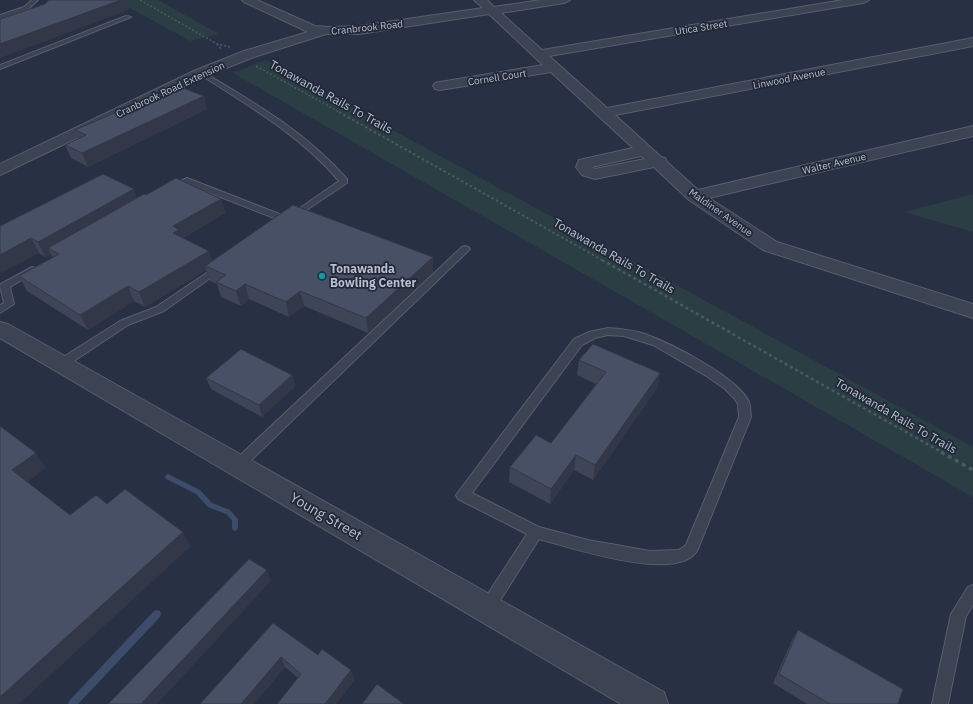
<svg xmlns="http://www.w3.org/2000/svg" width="973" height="704" viewBox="0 0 973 704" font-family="'IBM Plex Sans',sans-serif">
  <rect width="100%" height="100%" fill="#283043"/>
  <g fill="#2a3e44">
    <path d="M115 0H158L219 34 190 41Z"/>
    <path d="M265 60 973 447V497L233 73Z"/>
    <path d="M973 194V232L904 212Z"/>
  </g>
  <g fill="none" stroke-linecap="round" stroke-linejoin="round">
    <g fill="#3e4c6c" fill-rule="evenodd">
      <path d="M168 474 200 490 212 503 230 510 238 519V528L237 530 235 531 233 530 232 528V520L226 514 208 507 196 494 166 479 165 477 166 475Z"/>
      <path d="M157 610 160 611 161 614 160 617 78 704H68L69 701 154 611Z"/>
    </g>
    <defs>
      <g id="service">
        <path d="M32 0H38L28 9 0 19V15L24 7Z"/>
        <path d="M126 16 131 17 0 69V65Z"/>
        <path d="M199 72H203C255 103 307 133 347 179V183L287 223 187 184 175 191H169V187L187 178 287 217 339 181C300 135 249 106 199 74Z"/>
        <path d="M465 246 468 247 470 249 468 251 242 469 238 470 234 469 232 465 234 461 462 247Z"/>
        <path d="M220 264 223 265 225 267 223 269 164 311 128 325 65 367H57L55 364 57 361 120 321 156 307Z"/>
        <path d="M32 267 35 268 37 270 35 272 10 287 14 304 0 313V305L4 303 0 286 1 284Z"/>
        <path d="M608 328C621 329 633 330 645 334 670 343 738 377 749 402 751 407 750 412 751 417L698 549C681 585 569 547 539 539L492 613 487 615 482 613 480 608 482 603 527 534 458 499 456 495 574 339 589 332ZM608 335 624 336 653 345 708 377 725 389 735 399 738 404 739 417 686 545 679 550 650 551 588 540 539 527 472 493 582 345 595 338Z"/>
        <path d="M973 585V605L966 616 948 704H932L951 614 968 587Z"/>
      </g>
      <path id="minor" d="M242 0H257L315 26 330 27 359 26 483 8 474 0H487L494 7 541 0H570L564 3 501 13 542 50 843 0H869L863 3 549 56 607 108 973 38V46L615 115 661 157 665 158 667 162 698 190 973 126V136L709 198 777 242 973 304V318L763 250 689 200 654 167 595 179 582 175 576 167 579 160 633 148 551 72 440 90 435 89 433 86 435 83 440 82 543 65 489 14 359 34H326L254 57 206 76 0 175V164L196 70 244 51 308 32 244 2ZM641 156 645 159 595 169 592 167Z"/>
      <path id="tertiary" d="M0 322 8 324 664 692 668 704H621L0 338Z"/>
    </defs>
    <use href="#service" stroke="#575e6d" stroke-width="2"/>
    <use href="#minor" stroke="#575e6d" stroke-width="2"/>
    <use href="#tertiary" stroke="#575e6d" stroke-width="2"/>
    <g stroke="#485b60" stroke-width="1.5" stroke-dasharray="2 2" stroke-linecap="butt">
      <path d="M140 0 217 44 230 47"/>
      <path d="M217 44 222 50"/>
      <path d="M256 66 341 113"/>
    </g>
    <path stroke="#485b60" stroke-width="2" stroke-dasharray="2.5 2.5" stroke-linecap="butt" d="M339 112 604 261"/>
    <path stroke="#485b60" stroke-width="2.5" stroke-dasharray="3 3" stroke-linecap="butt" d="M602 260 943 453"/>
    <path stroke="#485b60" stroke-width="3.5" stroke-dasharray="4 4" stroke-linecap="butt" d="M941 452 973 470"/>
    <use href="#service" fill="#3c4353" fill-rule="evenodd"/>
    <use href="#minor" fill="#3c4353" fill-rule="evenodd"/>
    <use href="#tertiary" fill="#3c4353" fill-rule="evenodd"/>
  </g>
  <g fill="#3d4557">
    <path d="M207 109 88 167 71 158 65 145 78 139 75 130 135 110Z"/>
    <path d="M146 195 221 199 225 213 183 238 212 261 433 257V272L368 333 304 306 289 317 249 299 241 306 221 297 217 284 210 281 206 270 145 307 134 301 88 330 27 291 19 276 53 258 51 254 45 257 39 253 0 226 137 198Z"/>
    <path d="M579 360 660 373 657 388 593 480 574 470 550 504 509 482 510 467 551 443 596 384 577 375Z"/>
    <path d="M292 375 295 386 262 417 211 389 206 378Z"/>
    <path d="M273 623 318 655 351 670 354 680 336 704H277L298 678 285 667 254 704H200Z"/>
    <path d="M798 630 898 704H807L773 683 792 640Z"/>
  </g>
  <g fill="#323847">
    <path d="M121 0H126L129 10 0 58V44Z"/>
    <path d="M204 96 207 109 88 167 82 153Z"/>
    <path d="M134 189 139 203 48 248 51 254 45 257 38 242Z"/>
    <path d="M221 199 225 213 182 238 173 233V226Z"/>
    <path d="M31 238 39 253 0 274V255Z"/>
    <path d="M209 251 213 266H205L206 270 145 307 139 292Z"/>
    <path d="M433 257V272L368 333 366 318Z"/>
    <path d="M245 284 249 299 241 306 236 291Z"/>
    <path d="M128 286 134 301 88 330 80 315Z"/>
    <path d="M300 291 304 306 289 317 286 302Z"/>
    <path d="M660 373 657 388 593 480 595 465Z"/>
    <path d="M292 375 295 386 262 417 259 405Z"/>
    <path d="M36 453 46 468 23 485 12 470Z"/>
    <path d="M576 455 574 470 550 504 551 489Z"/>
    <path d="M183 532 191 546 19 704H0V697Z"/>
    <path d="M267 570 271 581 157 704H141Z"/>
    <path d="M281 657 285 667 254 704H241Z"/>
    <path d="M351 670 354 680 336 704H325Z"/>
  </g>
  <g fill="#475065" stroke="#323847">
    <path d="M49 0H121L0 44V19L45 4Z"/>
    <path d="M183 88 204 96 82 153 65 145 86 135 75 130 128 107 135 110Z"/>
    <path d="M103 174 134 189 38 242 31 238 0 255V226Z"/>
    <path d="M176 178 221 199 173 226 179 230 173 233 209 251 139 292 128 286 80 315 19 276 59 254 48 248 144 194 146 195Z"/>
    <path d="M293 205 433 257 366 318 300 291 286 302 245 284 236 291 216 282 226 275 205 266Z"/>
    <path d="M593 344 660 373 595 465 576 455 551 489 510 467 536 435 551 443 606 372 579 360Z"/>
    <path d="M241 349 292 375 259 405 206 378Z"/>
    <path d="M0 426 36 453 12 470 70 515 96 495 107 504 125 489 183 532 0 697Z"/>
    <path d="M249 559 267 570 141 704H108Z"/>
    <path d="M273 623 318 655 322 649 351 670 325 704H277L301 674 281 657 241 704H200Z"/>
    <path d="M798 630 903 689 898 704H830L779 674Z"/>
    <path d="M377 684 404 704H362Z"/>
  </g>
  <circle fill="#0f9aa8" stroke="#212838" stroke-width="1.5" cx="322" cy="276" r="4"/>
  <g text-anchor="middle" stroke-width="3.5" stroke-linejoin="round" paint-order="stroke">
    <g font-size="10" fill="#b9bfcc" stroke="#212838">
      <text transform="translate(367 27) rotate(-6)" y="4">Cranbrook Road</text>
      <text transform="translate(701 27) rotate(-9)" y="4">Utica Street</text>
      <text transform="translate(497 77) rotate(-9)" y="4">Cornell Court</text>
      <text transform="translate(789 78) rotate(-11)" y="4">Linwood Avenue</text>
      <text transform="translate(170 89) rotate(-25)" y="4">Cranbrook Road Extension</text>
      <text transform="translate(834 163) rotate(-13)" y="4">Walter Avenue</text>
      <text transform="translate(721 212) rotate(35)" y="4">Maldiner Avenue</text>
    </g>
    <g font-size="12" fill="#b9bfcc" stroke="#212838">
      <text transform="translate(331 97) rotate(29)" y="4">Tonawanda Rails To Trails</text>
      <text transform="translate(614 256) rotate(30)" y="4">Tonawanda Rails To Trails</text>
      <text transform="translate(896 416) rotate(30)" y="4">Tonawanda Rails To Trails</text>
    </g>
    <g font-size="12" font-weight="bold" fill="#b9bfcc" stroke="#212838" text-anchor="start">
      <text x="330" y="273">Tonawanda<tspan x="330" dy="14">Bowling Center</tspan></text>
    </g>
    <g font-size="14" fill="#b9bfcc" stroke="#212838">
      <text transform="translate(326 516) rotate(30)" y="5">Young Street</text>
    </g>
  </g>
</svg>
